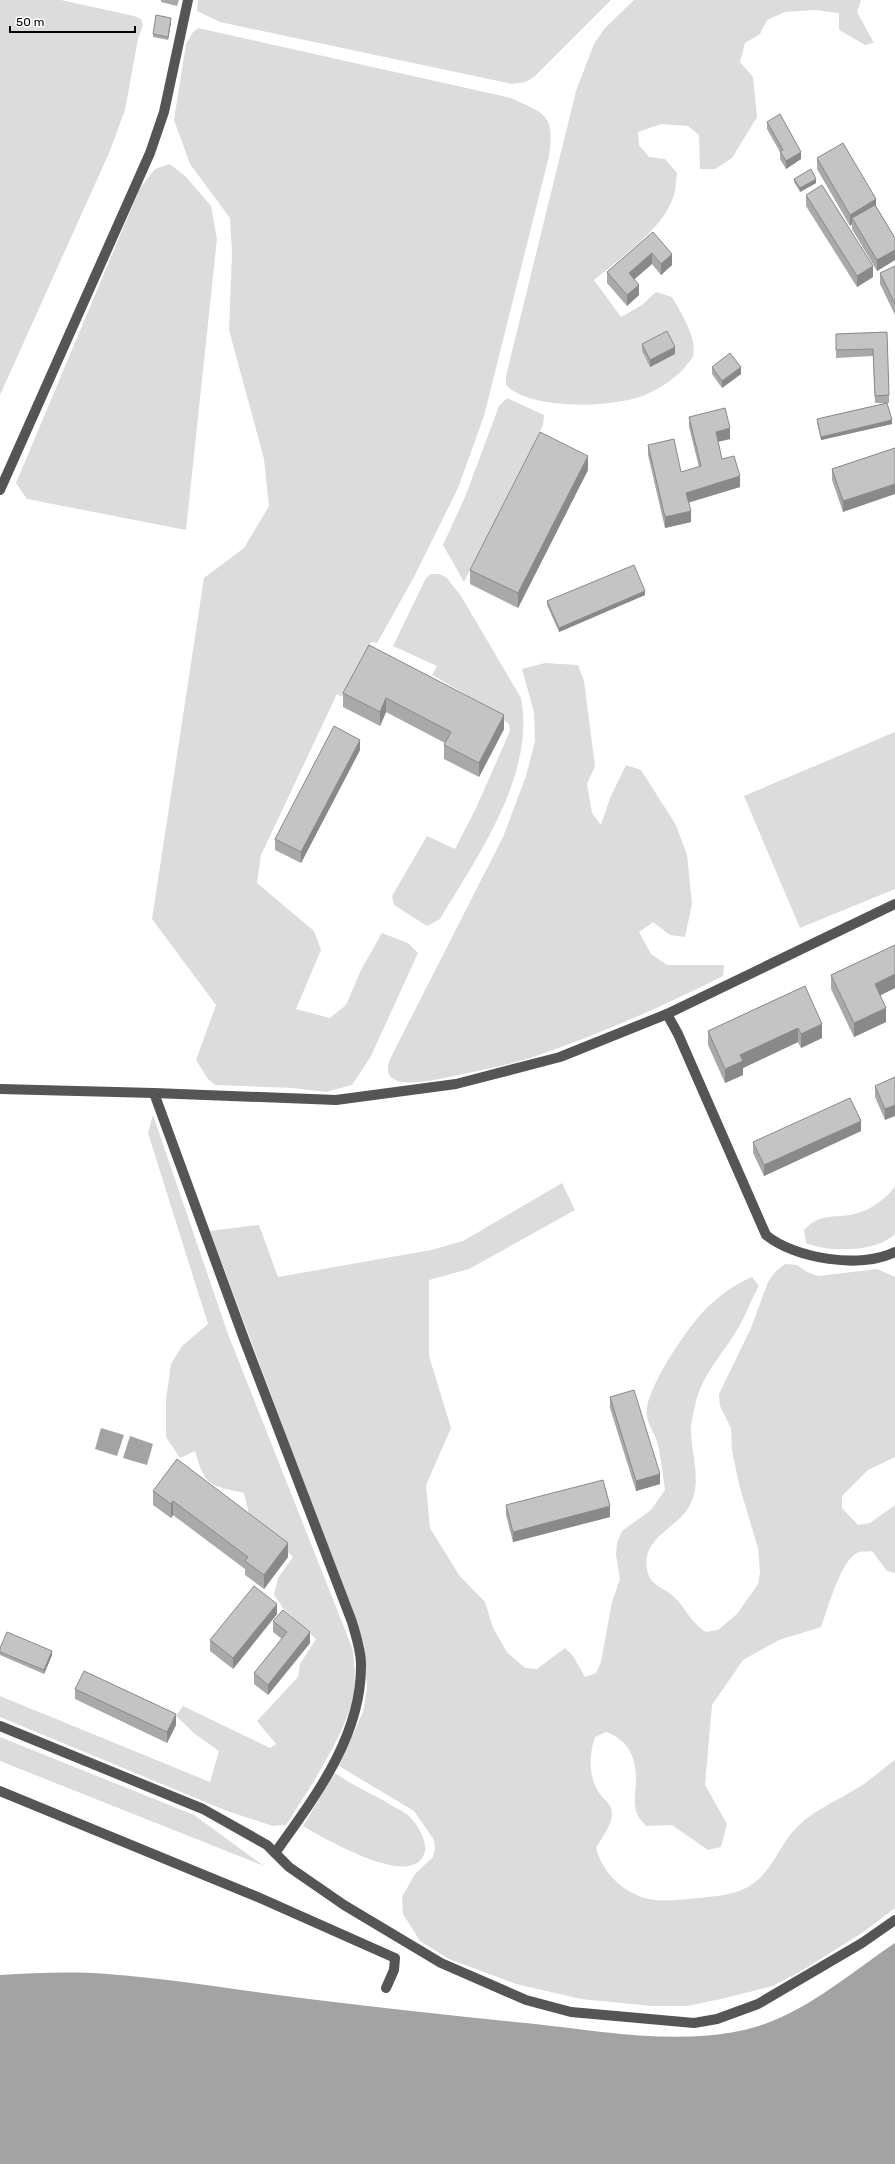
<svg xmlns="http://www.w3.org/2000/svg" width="895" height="2164" viewBox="0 0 895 2164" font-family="Rubik,sans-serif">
  <rect width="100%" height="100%" fill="#fff"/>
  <g fill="#dcdcdc">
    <path d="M0 0H61L134 16 141 19 143 25 138 39 125 110 109 153 0 395Z"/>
    <path d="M198 0H611L535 76 526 82 512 84 220 22 197 11Z"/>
    <path d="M634 0H861L857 12 874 43 865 45 841 31 839 29V13L815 10 785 12 767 20 760 34 745 43 740 62 753 77 757 117 732 158 715 169H700L699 135 688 126 661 124 638 132 639 145 649 157 665 159 677 173C676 181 676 191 673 198 661 231 620 258 594 280L621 317 642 305 656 292 672 297C680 311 698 339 693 356 692 359 688 363 686 366 676 378 661 388 647 394 618 408 529 411 506 385V376L576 91 594 44 605 28Z"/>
    <path d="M198 28 511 98C546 114 555 115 549 156L484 416 458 488 414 577 377 643 371 642 342 697 337 694 261 855 257 883 314 931 321 950 296 1009 330 1018 346 1005 361 970 382 933 408 943 418 953 371 1056 352 1085 326 1092 293 1088 215 1085 208 1079 196 1060 216 1005 152 919 204 578 244 548 269 506 264 459 229 330 232 253 230 218 190 164 174 120 186 44 193 32Z"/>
    <path d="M170 164 186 177 211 206 217 239 186 530 27 499 16 483 140 188 155 169Z"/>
    <path d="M507 398 544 415 543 425 464 582 443 545 465 497 499 406Z"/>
    <path d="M431 574H439L446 577 461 596 521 698C536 774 477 857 440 919L427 926 394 905 392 896 427 836 455 849 476 808 510 731 509 724 481 703 432 675 437 666 393 646 426 578Z"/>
    <path d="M545 663 578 665 584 681 595 766 587 784 592 813 601 825 610 798 626 765 641 770 676 825 687 855 692 904 685 937 670 935 653 922 639 932 651 954 667 965H724L723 976C663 1006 601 1034 536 1056 507 1066 475 1071 445 1078 427 1081 377 1093 390 1059L503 837 526 776 535 741 534 712 522 669Z"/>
    <path d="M895 732V889L800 928 744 796Z"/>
    <path d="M153 1115 228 1334 353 1650C354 1663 356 1677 354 1690 349 1731 308 1790 286 1825L273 1826 227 1811 0 1717V1696L210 1782 219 1751 195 1734 176 1716 183 1706 270 1748 276 1744 257 1721 298 1677 300 1664 316 1639 283 1608 274 1595 278 1578 293 1557 249 1514 244 1493C210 1485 205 1487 195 1451L180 1458 166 1437V1400L171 1364 182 1346 208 1324 148 1133Z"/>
    <path d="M562 1183 575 1210 469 1269 429 1280V1356L451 1428 426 1485 430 1528 459 1575 485 1602 493 1628 507 1652 525 1668 537 1669 565 1648 573 1656 585 1677 596 1673 601 1662 612 1602 620 1579 616 1555 617 1543 622 1531 651 1510 665 1490C663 1475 661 1459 658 1445 655 1432 644 1421 647 1407 652 1380 690 1322 711 1304 723 1293 737 1283 752 1277L759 1286C752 1297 749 1308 743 1319 729 1348 701 1373 695 1406 693 1413 692 1420 691 1427 690 1452 703 1481 690 1505 678 1529 638 1538 648 1573 651 1586 665 1588 674 1597 687 1609 689 1621 706 1632L718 1630 737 1614 758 1584 760 1572 758 1548 740 1488 732 1451 731 1428 720 1406 719 1394 751 1328 768 1282 775 1272 785 1264 797 1265 807 1272 818 1276 877 1269 895 1277V1457L868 1470 842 1496V1508L858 1525 870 1523 895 1505V1573L887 1571 872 1551C868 1552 862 1551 859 1552 841 1558 828 1609 821 1627L779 1640 743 1660 712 1705 705 1785 727 1824 721 1847 708 1850 672 1825 646 1826C644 1823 640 1820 638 1816 633 1806 635 1794 636 1783 637 1759 629 1740 606 1732L595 1737C589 1755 588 1778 600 1794 605 1801 612 1804 612 1814 612 1825 601 1839 596 1848 602 1871 621 1891 645 1898 662 1903 681 1899 699 1898 716 1896 737 1895 751 1885 773 1871 780 1843 798 1826 816 1809 836 1801 856 1789 870 1781 882 1769 895 1760V1908L862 1933 803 1970 773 1986 721 1999 687 2006H652L581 1999 516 1984 449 1959 420 1941 403 1914 402 1897 415 1874 433 1857 435 1849 434 1840 414 1811 339 1766 363 1712 367 1688 364 1644 210 1231 259 1225 278 1277 431 1250 463 1241Z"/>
    <path d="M895 1186V1234C877 1252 829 1253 806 1243L804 1230C819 1214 830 1218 849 1215 866 1213 886 1200 895 1186Z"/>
    <path d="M0 1737 194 1815 264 1866 0 1761Z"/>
    <path d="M335 1773C354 1787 376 1795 396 1808 400 1810 406 1813 409 1816 417 1824 427 1840 425 1851 416 1893 322 1837 303 1826Z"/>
  </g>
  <g fill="#a3a3a3">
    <path d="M101 1428 124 1435 117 1456 95 1449Z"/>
    <path d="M130 1436 153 1444 147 1465 123 1458Z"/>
    <path d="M895 1943V2164H0V1975C36 1973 71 1971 107 1974 175 1979 242 1991 309 1999 381 2008 454 2016 526 2023 593 2030 672 2045 739 2031 798 2020 847 1975 895 1943Z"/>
  </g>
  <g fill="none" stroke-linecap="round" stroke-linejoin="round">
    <g stroke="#555" stroke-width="10">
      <path d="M0 490 150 153 164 112 188 0"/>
      <path d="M667 1014 678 1034 766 1235C795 1259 861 1269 895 1252"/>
      <path d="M0 1089 154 1093 336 1100 456 1084 560 1057 667 1014 895 904"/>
      <path d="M154 1093 244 1339 352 1622C356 1636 361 1650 361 1664 362 1736 315 1797 275 1853"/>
      <path d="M0 1726 203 1809 267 1845 289 1867 344 1905 441 1963 526 2000 571 2012 694 2023 717 2019 758 2004 862 1943 895 1920"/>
      <path d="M0 1791 260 1898 395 1958 394 1970 386 1988"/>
    </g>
  </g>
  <g fill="#a9a9a9">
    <path d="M161 0H179L177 6 161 2Z"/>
    <path d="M171 22 168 40 153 37V34Z"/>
    <path d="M767 122 801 159 786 169 780 159V152L767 129Z"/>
    <path d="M817 158 876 206 895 238V260L877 271 852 229V224L850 226 817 169Z"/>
    <path d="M794 179 816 183 800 192 794 182Z"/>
    <path d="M806 195 873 277 857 287 806 206Z"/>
    <path d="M653 232 672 265 661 275 652 264 634 279 639 295 627 306 607 283V272Z"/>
    <path d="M895 266V315L880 284V273Z"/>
    <path d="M887 332 889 395V403H887L892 424 821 440 817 422V419L887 403H875L873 356 836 358V334Z"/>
    <path d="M642 344 675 354 650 367 642 351Z"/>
    <path d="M712 367 741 374 722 388 712 374Z"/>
    <path d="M689 417 730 439 718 442 722 459 740 487 688 503 691 522 665 528 648 455V445L681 472 699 467 689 427Z"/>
    <path d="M895 448 843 512 832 480V469Z"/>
    <path d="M588 470 518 608 470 584V570Z"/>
    <path d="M645 595 559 632 547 605V601Z"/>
    <path d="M369 645 504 729 479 777 444 759V745L445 743 386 712 380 726 343 707V693Z"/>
    <path d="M360 750 301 863 275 850V839Z"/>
    <path d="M895 945V988L880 995 886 1022 854 1037 831 989V975Z"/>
    <path d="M805 986 822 1038 801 1048 798 1042 743 1068V1075L725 1083 708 1045V1031Z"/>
    <path d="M895 1077 885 1120 875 1097V1086Z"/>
    <path d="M861 1131 764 1176 753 1153V1142Z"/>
    <path d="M610 1397 660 1484 636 1491 610 1408Z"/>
    <path d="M153 1491 288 1557 264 1589 245 1575V1569L173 1515 171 1518 153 1505Z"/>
    <path d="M506 1505 610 1517 513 1542 506 1515Z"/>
    <path d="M277 1614 233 1669 210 1651V1640Z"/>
    <path d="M273 1621 310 1643 268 1695 254 1684V1673L282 1639 273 1632Z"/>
    <path d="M0 1648 52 1655 44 1674 0 1655Z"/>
    <path d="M75 1689 176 1725 167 1743 75 1699Z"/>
  </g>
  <g fill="#898989">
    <path d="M171 18V22L168 40V37Z"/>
    <path d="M801 152V159L786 169V161Z"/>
    <path d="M816 179V183L800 192V188Z"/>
    <path d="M876 199V210L852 218V224L850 226V215Z"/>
    <path d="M895 250V260L877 271V260Z"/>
    <path d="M652 253V264L629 284V273Z"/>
    <path d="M672 254V265L661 275V264Z"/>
    <path d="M873 266V277L857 287V276Z"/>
    <path d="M639 285V295L627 306V295Z"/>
    <path d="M675 347V354L650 367V360Z"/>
    <path d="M741 367V374L722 388V381Z"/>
    <path d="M892 420V424L821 440V437Z"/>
    <path d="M730 428V439L716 442V432Z"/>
    <path d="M588 456V470L518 608V593Z"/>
    <path d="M740 476V487L686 503V493Z"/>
    <path d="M895 484V494L843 512V501Z"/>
    <path d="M691 511V522L665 528V517Z"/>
    <path d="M645 591V595L559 632V628Z"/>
    <path d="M386 698V712L380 726V712Z"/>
    <path d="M504 715V729L479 777V763Z"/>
    <path d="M360 740V750L301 863V852Z"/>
    <path d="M895 974V988L875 998V984Z"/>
    <path d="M886 1008V1022L854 1037V1023Z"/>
    <path d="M822 1024V1038L801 1048V1034Z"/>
    <path d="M798 1028V1042L743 1068V1075L725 1083V1069L740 1055Z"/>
    <path d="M895 1105V1116L885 1120V1109Z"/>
    <path d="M861 1121V1131L764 1176V1165Z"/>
    <path d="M660 1474V1484L636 1491V1481Z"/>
    <path d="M173 1501V1515L171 1518V1504Z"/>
    <path d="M610 1506V1517L513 1542V1532Z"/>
    <path d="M288 1543V1557L264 1589V1575Z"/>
    <path d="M277 1604V1614L233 1669V1658Z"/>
    <path d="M310 1632V1643L268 1695V1685Z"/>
    <path d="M52 1651V1655L44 1674V1670Z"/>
    <path d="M176 1714V1725L167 1743V1732Z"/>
  </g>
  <g fill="#c4c4c4" stroke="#898989">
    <path d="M156 15 171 18 168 37 153 34Z"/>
    <path d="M780 114 801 152 786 161 780 151 783 150 767 122Z"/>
    <path d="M843 143 876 199 850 215 817 158Z"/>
    <path d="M811 169 816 179 800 188 794 179Z"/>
    <path d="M822 185 873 266 857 276 806 195Z"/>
    <path d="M875 205 895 238V250L877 260 852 218Z"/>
    <path d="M653 232 672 254 661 264 652 253 629 273 639 285 627 295 607 272Z"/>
    <path d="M895 266V304L880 273Z"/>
    <path d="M667 331 675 347 650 360 642 344Z"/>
    <path d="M887 332 889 395 875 396 873 349 836 350V334Z"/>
    <path d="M730 353 741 367 722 381 712 367Z"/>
    <path d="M887 403 892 420 821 437 817 419Z"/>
    <path d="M725 408 730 428 716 432 722 459 734 456 740 476 686 493 691 511 665 517 648 445 674 439 681 472 701 466 689 417Z"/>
    <path d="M540 432 588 456 518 593 470 570Z"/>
    <path d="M895 448V484L843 501 832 469Z"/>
    <path d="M634 565 645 591 559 628 547 601Z"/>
    <path d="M369 645 504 715 479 763 444 745 451 732 386 698 380 712 343 693Z"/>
    <path d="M334 726 360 740 301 852 275 839Z"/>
    <path d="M895 945V974L875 984 886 1008 854 1023 831 975Z"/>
    <path d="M805 986 822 1024 801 1034 798 1028 740 1055 743 1061 725 1069 708 1031Z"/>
    <path d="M895 1077V1105L885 1109 875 1086Z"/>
    <path d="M850 1098 861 1121 764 1165 753 1142Z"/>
    <path d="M634 1390 660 1474 636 1481 610 1397Z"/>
    <path d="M177 1459 288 1543 264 1575 245 1561 248 1557 173 1501 171 1504 153 1491Z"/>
    <path d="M603 1480 610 1506 513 1532 506 1505Z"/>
    <path d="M254 1586 277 1604 233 1658 210 1640Z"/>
    <path d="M283 1610 310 1632 268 1685 254 1673 287 1632 273 1621Z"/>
    <path d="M7 1632 52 1651 44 1670 0 1652V1648Z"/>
    <path d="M84 1671 176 1714 167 1732 75 1689Z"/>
  </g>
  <path d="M10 26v6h125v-6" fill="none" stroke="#000000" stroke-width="2"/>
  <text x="16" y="26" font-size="12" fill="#000000" stroke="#ffffff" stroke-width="3" paint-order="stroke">50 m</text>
</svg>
